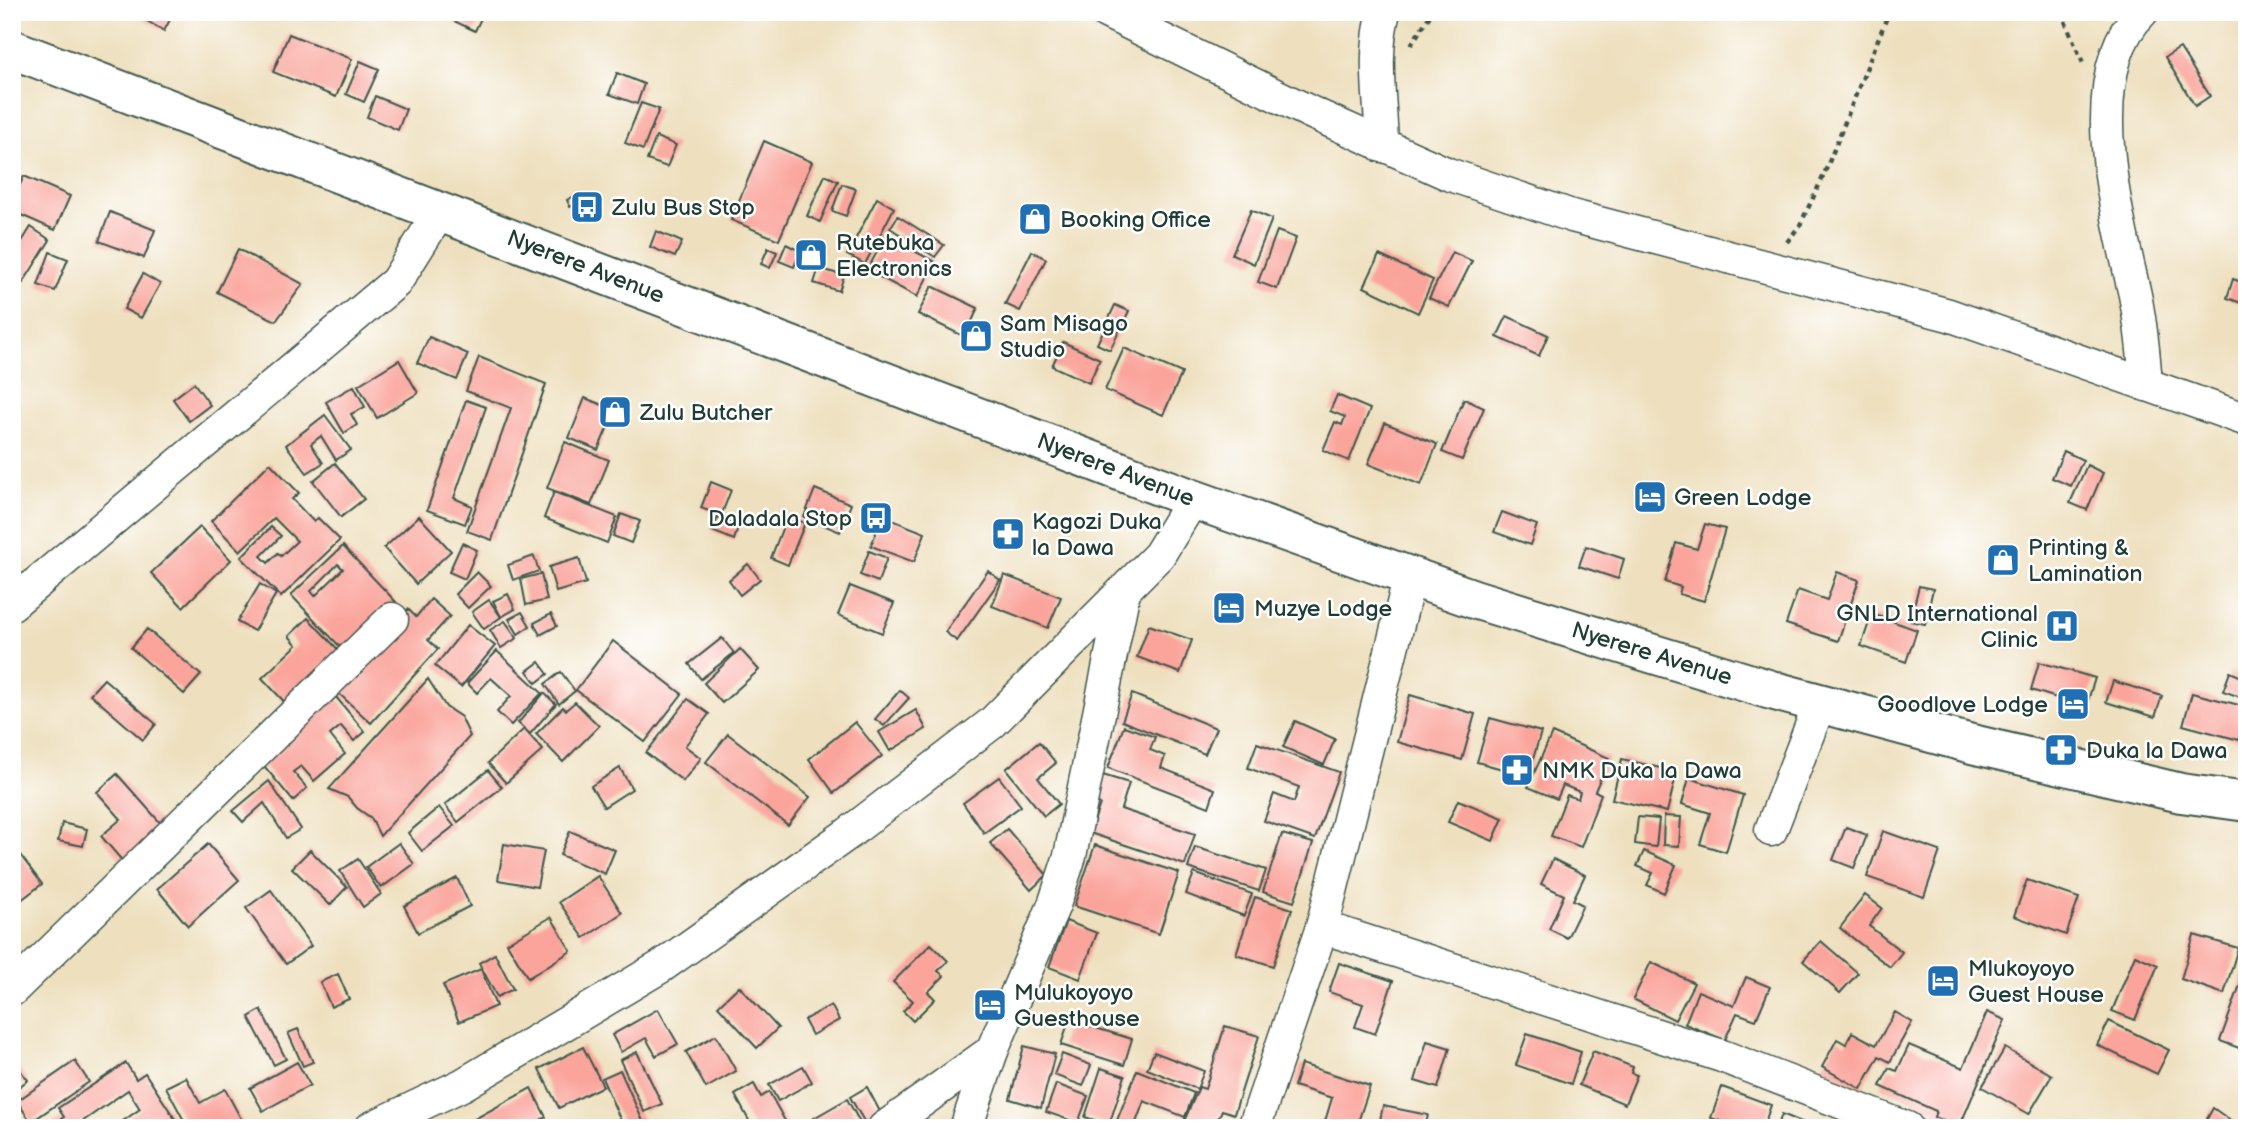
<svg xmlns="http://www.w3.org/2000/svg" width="2259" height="1140" viewBox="0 0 2259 1140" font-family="'Balsamiq Sans',sans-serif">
  <rect width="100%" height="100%" fill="#fff"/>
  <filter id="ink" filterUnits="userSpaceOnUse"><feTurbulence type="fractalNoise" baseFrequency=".0143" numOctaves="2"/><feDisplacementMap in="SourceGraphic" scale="14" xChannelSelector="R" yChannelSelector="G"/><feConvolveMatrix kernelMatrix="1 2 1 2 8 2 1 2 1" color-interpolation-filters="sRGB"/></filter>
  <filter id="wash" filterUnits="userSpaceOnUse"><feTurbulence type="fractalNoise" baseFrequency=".00686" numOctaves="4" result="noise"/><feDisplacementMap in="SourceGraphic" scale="28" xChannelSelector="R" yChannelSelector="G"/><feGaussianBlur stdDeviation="1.57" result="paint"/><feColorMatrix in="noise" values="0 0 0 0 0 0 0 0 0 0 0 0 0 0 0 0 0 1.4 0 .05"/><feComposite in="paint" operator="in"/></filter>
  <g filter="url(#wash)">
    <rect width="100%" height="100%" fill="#eee0bf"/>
    <g id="blocks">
      <g fill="#faa49b" fill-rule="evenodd">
        <path d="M132 12H174L164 31Z"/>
        <path d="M435 12H480L483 14 475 31Z"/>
        <path d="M289 34 352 59 336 97 273 72Z"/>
        <path d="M2180 48 2210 96 2195 106 2165 57Z"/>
        <path d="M360 61 379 69 364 102 346 94Z"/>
        <path d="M617 73 644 84 637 104 609 94Z"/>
        <path d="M375 96 406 109 398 130 367 117Z"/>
        <path d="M641 103 659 109 643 150 625 143Z"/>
        <path d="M656 137 676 145 667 167 647 160Z"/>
        <path d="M764 141 812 162 779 240 731 220Z"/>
        <path d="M825 175 838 181 820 222 807 216Z"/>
        <path d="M24 176 70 196 55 230 12 211V202Z"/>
        <path d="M842 184 856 189 846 216 832 211Z"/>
        <path d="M580 193 584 200 570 207 567 200Z"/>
        <path d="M877 198 894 208 865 264 847 255Z"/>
        <path d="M1251 210 1272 219 1254 264 1232 254Z"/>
        <path d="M110 212 155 230 144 258 99 241Z"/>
        <path d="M898 216 944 245 935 257 890 228Z"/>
        <path d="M31 227 50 240 23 283 12 277V249L16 251Z"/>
        <path d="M656 231 682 242 675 257 650 247Z"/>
        <path d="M1277 231 1296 238 1277 289 1258 282Z"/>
        <path d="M886 236 935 262 917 297 867 270Z"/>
        <path d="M808 242 824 249 820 258 804 252Z"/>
        <path d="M786 244 800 251 794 267 779 261Z"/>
        <path d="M768 248 777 252 770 268 761 264Z"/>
        <path d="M238 249 303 284 276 321 217 292Z"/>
        <path d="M1032 251 1046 259 1020 311 1005 304Z"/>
        <path d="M50 252 68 259 55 291 38 285Z"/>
        <path d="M1452 252 1472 261 1449 307 1429 298Z"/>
        <path d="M1379 255 1433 280 1418 313 1364 287Z"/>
        <path d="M819 268 844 276 839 291 814 283Z"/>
        <path d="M143 274 160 284 141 318 124 309Z"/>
        <path d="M2233 279 2247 284V305L2227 298Z"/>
        <path d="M932 286 978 308 965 337 918 314Z"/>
        <path d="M1115 305 1129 311 1110 350 1097 344Z"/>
        <path d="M1507 316 1548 335 1539 356 1497 337Z"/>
        <path d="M429 337 468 354 457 380 417 363Z"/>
        <path d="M1063 342 1100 359 1089 383 1052 366Z"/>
        <path d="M1124 348 1182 373 1163 415 1105 390Z"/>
        <path d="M479 357 546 384 492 540 467 531 511 408 466 391Z"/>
        <path d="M399 360 418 393 377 418 358 385Z"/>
        <path d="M194 383 210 405 189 421 173 399Z"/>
        <path d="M354 386 365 407 351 414 357 425 344 433 326 402Z"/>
        <path d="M1337 395 1370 409 1349 461 1323 450 1335 422 1342 425 1345 417 1330 411Z"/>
        <path d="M585 398 615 410 598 450 569 438Z"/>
        <path d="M1464 399 1484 408 1462 460 1442 452Z"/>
        <path d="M466 400 486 407 454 498 472 506 465 524 427 510Z"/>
        <path d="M325 415 351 450 336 460 321 436 311 444 323 463 307 473 286 445Z"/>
        <path d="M1385 423 1437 444 1421 485 1368 464Z"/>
        <path d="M565 442 609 460 591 505 547 488Z"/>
        <path d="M2064 451 2083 460 2071 486 2052 478Z"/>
        <path d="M270 463 299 493 292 499 314 522 318 518 340 540 281 597 241 557 271 527 281 536 261 556 268 563 278 553 281 556 297 541 274 518 240 551 211 521Z"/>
        <path d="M335 463 364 499 341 517 313 481Z"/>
        <path d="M2087 465 2103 473 2087 510 2070 503Z"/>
        <path d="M711 482 731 490 721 516 701 508Z"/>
        <path d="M815 489 851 504 840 532 804 517Z"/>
        <path d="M554 492 617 517 607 543 544 518Z"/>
        <path d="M1502 512 1537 525 1530 545 1494 532Z"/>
        <path d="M621 514 640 521 631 543 613 536Z"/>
        <path d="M419 516 451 551 416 584 384 548Z"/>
        <path d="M787 516 805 523 788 565 771 558Z"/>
        <path d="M882 516 925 533 914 562 871 546Z"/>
        <path d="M718 517 739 525 734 540 712 531Z"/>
        <path d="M1705 524 1725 529 1704 601 1679 594 1681 587 1665 582 1676 543 1697 549Z"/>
        <path d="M200 527 231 560 183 607 151 573Z"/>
        <path d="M462 543 477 550 465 579 449 572Z"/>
        <path d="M343 546 396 602 345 652 291 595ZM338 564 343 569 315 596 311 591Z"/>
        <path d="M1586 546 1624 559 1618 579 1579 566Z"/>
        <path d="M869 551 887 558 878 582 860 575Z"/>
        <path d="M534 556 539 571 513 580 508 565Z"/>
        <path d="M579 558 586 583 556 592 549 567Z"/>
        <path d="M748 564 760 579 740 595 729 580Z"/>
        <path d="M988 571 1000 580 957 641 945 632Z"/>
        <path d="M477 572 491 586 468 608 455 594Z"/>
        <path d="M1837 572 1859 580 1838 641 1786 624 1798 590 1827 600Z"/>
        <path d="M541 574 547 600 526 605 521 579Z"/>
        <path d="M1004 575 1061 597 1048 628 992 606Z"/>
        <path d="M260 584 276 594 254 631 237 622Z"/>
        <path d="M850 586 894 603 882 633 838 615Z"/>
        <path d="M1919 586 1933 589 1925 624 1910 621Z"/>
        <path d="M508 594 515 609 501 617 493 601Z"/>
        <path d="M431 599 450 616 428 640 438 649 371 723 335 690 408 609 416 617Z"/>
        <path d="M489 600 501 617 484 629 472 612Z"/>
        <path d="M522 612 530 626 518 634 509 619Z"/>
        <path d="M551 614 557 626 540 635 534 623Z"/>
        <path d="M1872 614 1917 630 1906 662 1861 646Z"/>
        <path d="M308 618 348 660 293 711 262 678 297 645 289 636Z"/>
        <path d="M505 621 517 638 501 648 490 630Z"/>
        <path d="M468 625 495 646 461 687 435 666Z"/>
        <path d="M1149 625 1192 640 1180 673 1137 657Z"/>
        <path d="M147 629 201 675 184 694 131 648Z"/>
        <path d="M722 638 734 653 701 679 689 664Z"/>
        <path d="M613 641 682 694 645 742 576 690Z"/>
        <path d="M740 649 759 670 722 703 704 683Z"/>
        <path d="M497 651 542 693 511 725 497 712 511 696 491 678 477 693 467 683Z"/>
        <path d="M539 662 548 674 536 683 527 671Z"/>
        <path d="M2039 662 2095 678 2086 707 2031 690Z"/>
        <path d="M561 672 575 691 559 704 545 684Z"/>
        <path d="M2230 672 2247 679 2240 697 2223 691Z"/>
        <path d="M104 679 156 724 143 740 90 694Z"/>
        <path d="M428 679 446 707 461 717 470 736 380 836 371 818 357 808 348 797 329 789Z"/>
        <path d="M2113 681 2162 696 2155 717 2106 702Z"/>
        <path d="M900 690 909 698 884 726 875 719Z"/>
        <path d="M544 693 556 704 530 734 518 723Z"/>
        <path d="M2192 693 2247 707 2239 740 2183 725Z"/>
        <path d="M1132 694 1216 728 1205 754 1122 721Z"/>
        <path d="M1410 695 1475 714 1462 760 1397 742Z"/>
        <path d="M336 697 365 732 354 741 341 726 330 735 345 754 314 781 301 766 293 772 307 788 293 801 260 761Z"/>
        <path d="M688 699 709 714 685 746 701 758 683 781 646 753Z"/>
        <path d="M575 702 599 726 563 762 536 734 563 707 566 710Z"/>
        <path d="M916 710 926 729 890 751 879 732Z"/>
        <path d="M1490 718 1541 732 1528 776 1477 762Z"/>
        <path d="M1295 721 1335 739 1324 765 1283 747Z"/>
        <path d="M855 722 882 756 834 793 809 759Z"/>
        <path d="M1124 726 1155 737 1150 750 1165 756 1161 768 1215 789 1209 807 1108 768Z"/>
        <path d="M524 729 543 750 506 783 488 763Z"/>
        <path d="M1552 733 1609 758 1595 791 1601 794 1581 847 1551 836 1567 795 1578 799 1580 792 1563 785 1557 799 1528 787Z"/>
        <path d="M728 734 810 797 788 825 706 762Z"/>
        <path d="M1039 742 1056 763 1038 778 1059 804 1044 816 1006 769Z"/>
        <path d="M1257 743 1339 772 1315 839 1264 821 1274 794 1294 802 1299 787 1248 768Z"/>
        <path d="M1622 759 1677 772 1667 812 1612 799Z"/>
        <path d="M620 768 632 789 604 807 591 786Z"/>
        <path d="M488 770 502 787 458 822 445 805Z"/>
        <path d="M1096 773 1129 783 1121 809 1195 834 1185 865 1090 833 1100 804 1087 800Z"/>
        <path d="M117 774 165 828 125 864 101 836 121 819 97 792Z"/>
        <path d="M999 777 1021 806 984 833 963 803Z"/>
        <path d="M1689 778 1743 795 1726 852 1700 844 1710 813 1682 804Z"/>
        <path d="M269 781 301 829 286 838 264 803 243 822 233 811Z"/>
        <path d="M1458 800 1503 818 1493 841 1448 822Z"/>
        <path d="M439 807 454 826 422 851 408 833Z"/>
        <path d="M1664 816 1681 817 1679 846 1663 845Z"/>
        <path d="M1638 817 1659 819 1656 847 1635 844Z"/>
        <path d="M62 823 87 829 83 846 58 841Z"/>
        <path d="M1846 827 1867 835 1854 868 1833 860Z"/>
        <path d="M1007 829 1047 875 1031 890 990 843Z"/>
        <path d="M570 831 615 850 605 874 560 855Z"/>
        <path d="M1883 831 1940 851 1924 897 1867 877Z"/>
        <path d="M1282 834 1313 843 1294 902 1263 892Z"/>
        <path d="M399 843 414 864 381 888 366 867Z"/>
        <path d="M208 844 239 880 188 926 157 889Z"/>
        <path d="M504 844 544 851 537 887 498 880Z"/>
        <path d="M1095 845 1179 873 1159 934 1074 906Z"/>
        <path d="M1195 847 1266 870 1259 891 1188 868Z"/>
        <path d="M15 848 42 884 12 907V850Z"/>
        <path d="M310 850 347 887 330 905 292 868Z"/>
        <path d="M1644 851 1676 865 1664 893 1647 885 1653 873 1637 866Z"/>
        <path d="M358 859 381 894 363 907 340 871Z"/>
        <path d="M1553 859 1585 875 1573 900 1583 905 1567 938 1549 929 1564 895 1541 884Z"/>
        <path d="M1194 873 1252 894 1244 916 1186 894Z"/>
        <path d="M598 876 622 913 584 938 559 902Z"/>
        <path d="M457 878 470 906 418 933 404 906Z"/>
        <path d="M2027 880 2079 898 2066 935 2014 916Z"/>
        <path d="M271 890 311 946 286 964 246 908Z"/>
        <path d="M1865 895 1882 908 1869 926 1902 952 1890 967 1840 928Z"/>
        <path d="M1255 897 1292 909 1273 966 1236 954Z"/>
        <path d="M551 917 571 951 528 978 507 943Z"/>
        <path d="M1066 921 1097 933 1080 979 1049 967Z"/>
        <path d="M2194 935 2238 948 2224 994 2181 979Z"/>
        <path d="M1821 941 1858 973 1840 993 1803 961Z"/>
        <path d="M931 944 948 961 938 971 944 976 928 992 935 999 913 1021 903 1011 913 1001 893 982Z"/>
        <path d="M495 954 513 989 497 997 479 963Z"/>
        <path d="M2135 955 2158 965 2135 1020 2112 1011Z"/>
        <path d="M1651 962 1694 983 1675 1020 1633 999Z"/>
        <path d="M1339 963 1393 981 1375 1034 1355 1027 1363 1004 1329 992Z"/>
        <path d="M2246 968 2247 1028 2239 1048 2220 1041Z"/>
        <path d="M481 969 496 1006 459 1022 443 985Z"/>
        <path d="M338 974 349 999 331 1007 320 982Z"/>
        <path d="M1746 977 1770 987 1756 1020 1737 1013 1725 1040 1685 1024 1698 991 1734 1006Z"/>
        <path d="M739 986 778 1028 757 1048 718 1006Z"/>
        <path d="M831 1005 839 1020 812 1035 804 1020Z"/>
        <path d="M658 1009 678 1044 656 1056 646 1038 621 1052 612 1035Z"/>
        <path d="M261 1010 286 1059 274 1065 249 1017Z"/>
        <path d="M1895 1012 1912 1022 1890 1062 1879 1056 1861 1089 1822 1067 1837 1039 1846 1044 1852 1032 1876 1045Z"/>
        <path d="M1987 1012 2005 1020 1959 1128 1934 1117 1936 1111 1880 1086 1889 1068 1897 1071 1909 1045 1963 1068Z"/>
        <path d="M1069 1020 1132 1039 1124 1065 1061 1045Z"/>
        <path d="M2109 1021 2169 1050 2157 1074 2097 1045Z"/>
        <path d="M1225 1026 1259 1036 1234 1114 1222 1110 1214 1128H1181L1199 1087 1205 1089Z"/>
        <path d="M298 1029 313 1062 303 1066 288 1033Z"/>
        <path d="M1527 1034 1581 1052 1571 1084 1516 1065Z"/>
        <path d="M716 1035 736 1071 706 1088 686 1052Z"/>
        <path d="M1427 1041 1450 1048 1438 1088 1415 1081Z"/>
        <path d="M1024 1046 1055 1054 1041 1108 1010 1099Z"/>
        <path d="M583 1047 603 1086 559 1108 539 1069Z"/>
        <path d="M2005 1048 2052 1075 2029 1114 1982 1087Z"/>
        <path d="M1593 1051 1633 1067 1631 1073 1637 1075 1625 1104 1579 1085Z"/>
        <path d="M637 1052 662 1104 644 1112 620 1060Z"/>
        <path d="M1154 1052 1204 1071 1197 1089 1147 1069Z"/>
        <path d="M1062 1054 1091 1065 1083 1086 1054 1075Z"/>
        <path d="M12 1060 28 1080 12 1092Z"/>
        <path d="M75 1061 89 1082 31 1122 17 1101Z"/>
        <path d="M297 1062 310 1085 263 1111 250 1088Z"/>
        <path d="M126 1063 136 1079 145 1073 175 1119 161 1128H113L140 1109 128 1090 76 1126 77 1128H47L64 1117 58 1108Z"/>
        <path d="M1301 1064 1370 1086 1356 1128H1323L1332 1098 1294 1086Z"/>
        <path d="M803 1066 812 1082 778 1101 769 1085Z"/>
        <path d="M1101 1068 1125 1076 1109 1125 1085 1117Z"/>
        <path d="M620 1070 646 1128H624L602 1078Z"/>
        <path d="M1137 1070 1194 1093 1185 1117 1144 1101 1134 1128H1114Z"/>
        <path d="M186 1077 200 1103 225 1089 246 1128H188L166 1087Z"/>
        <path d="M754 1084 761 1097 769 1092 789 1128H753L735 1095Z"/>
        <path d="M1056 1084 1088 1096 1078 1123 1046 1112Z"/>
        <path d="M867 1087 885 1121 873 1128H868L850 1097Z"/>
        <path d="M1722 1087 1771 1105 1763 1128H1739L1711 1118Z"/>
        <path d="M531 1088 546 1117 527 1128H474L471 1121Z"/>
        <path d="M847 1099 862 1126 801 1128 800 1126Z"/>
        <path d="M1383 1106 1428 1115 1425 1128 1379 1125Z"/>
        <path d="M2213 1108 2241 1128H2202Z"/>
        <path d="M1782 1114 1816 1128H1777Z"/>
      </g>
    </g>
  </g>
  <g filter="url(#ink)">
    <use href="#blocks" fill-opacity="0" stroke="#3e5549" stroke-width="2"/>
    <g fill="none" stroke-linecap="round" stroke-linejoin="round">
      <defs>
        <g id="minor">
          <path d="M1106 12 1310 112 1448 174 1572 216 1949 315 2247 420"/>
          <path d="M2142 12C2078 74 2118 219 2135 295 2141 325 2144 355 2146 385"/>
          <path d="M1382 146C1381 101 1372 56 1384 12"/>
          <path d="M12 604 396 282 441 210"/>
          <path d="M1771 830 1820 703"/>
          <path d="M1322 927 1722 1056 1907 1128"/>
          <path d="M12 990 392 619"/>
          <path d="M371 1128 462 1085 662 966 849 833 992 723 1159 555 1193 499"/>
          <path d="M884 1128 992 1051"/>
          <path d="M966 1128 992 1051 1054 905 1070 856 1124 591"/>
          <path d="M1254 1128 1322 927 1410 576"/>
        </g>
        <path id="major" d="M12 49 1193 499 1474 599 1771 690 1972 744 2181 793 2247 802"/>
      </defs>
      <use href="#minor" stroke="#3e5549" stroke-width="35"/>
      <use href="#major" stroke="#3e5549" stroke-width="42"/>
      <g stroke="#3e5549" stroke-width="4.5" stroke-dasharray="5 5" stroke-linecap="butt">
        <path d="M2061 12 2083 63"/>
        <path d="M1411 45 1432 12"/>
        <path d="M1787 242 1800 225 1823 177 1889 12"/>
      </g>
      <use href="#minor" stroke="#fff" stroke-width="32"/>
      <use href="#major" stroke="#fff" stroke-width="38"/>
    </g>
  </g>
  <defs>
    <symbol id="bus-square" viewBox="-11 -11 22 22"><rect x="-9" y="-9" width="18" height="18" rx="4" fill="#1f6fb2" stroke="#fff"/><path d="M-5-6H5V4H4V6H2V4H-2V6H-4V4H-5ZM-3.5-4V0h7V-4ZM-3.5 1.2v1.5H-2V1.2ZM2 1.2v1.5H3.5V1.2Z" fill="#fff"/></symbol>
    <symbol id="shop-square" viewBox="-11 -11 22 22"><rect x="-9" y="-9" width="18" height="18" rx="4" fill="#1f6fb2" stroke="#fff"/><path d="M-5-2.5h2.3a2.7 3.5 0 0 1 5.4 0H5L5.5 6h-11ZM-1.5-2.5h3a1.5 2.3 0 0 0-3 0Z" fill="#fff"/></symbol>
    <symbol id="hotel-square" viewBox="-11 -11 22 22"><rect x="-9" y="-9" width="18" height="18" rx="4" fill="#1f6fb2" stroke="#fff"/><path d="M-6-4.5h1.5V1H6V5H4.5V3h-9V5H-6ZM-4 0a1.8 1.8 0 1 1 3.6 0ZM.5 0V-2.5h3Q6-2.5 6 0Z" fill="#fff"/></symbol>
    <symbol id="pharmacy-square" viewBox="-11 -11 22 22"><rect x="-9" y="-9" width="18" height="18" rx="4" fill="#1f6fb2" stroke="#fff"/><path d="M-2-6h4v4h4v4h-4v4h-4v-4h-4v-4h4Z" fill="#fff"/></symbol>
    <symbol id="hospital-square" viewBox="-11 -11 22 22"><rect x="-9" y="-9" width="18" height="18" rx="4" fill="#1f6fb2" stroke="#fff"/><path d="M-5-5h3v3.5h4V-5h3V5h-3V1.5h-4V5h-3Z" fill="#fff"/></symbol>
  </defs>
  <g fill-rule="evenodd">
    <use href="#bus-square" x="568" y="188" width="38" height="38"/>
    <use href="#shop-square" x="1016" y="200" width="38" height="38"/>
    <use href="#shop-square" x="792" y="236" width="38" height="38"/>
    <use href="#shop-square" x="957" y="317" width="38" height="38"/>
    <use href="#shop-square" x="596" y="393" width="38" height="38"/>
    <use href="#hotel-square" x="1631" y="478" width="38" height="38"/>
    <use href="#bus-square" x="857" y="499" width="38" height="38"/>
    <use href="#pharmacy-square" x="989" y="515" width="38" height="38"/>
    <use href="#shop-square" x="1984" y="541" width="38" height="38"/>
    <use href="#hotel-square" x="1210" y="589" width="38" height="38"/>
    <use href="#hospital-square" x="2043" y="607" width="38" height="38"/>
    <use href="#hotel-square" x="2054" y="685" width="38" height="38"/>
    <use href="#pharmacy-square" x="2042" y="731" width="38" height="38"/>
    <use href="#pharmacy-square" x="1498" y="751" width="38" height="38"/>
    <use href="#hotel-square" x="1924" y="962" width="38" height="38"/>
    <use href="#hotel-square" x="971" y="986" width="38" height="38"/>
  </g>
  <g text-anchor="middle" stroke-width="5" stroke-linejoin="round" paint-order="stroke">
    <g font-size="23" fill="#1f3d34" stroke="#fff" text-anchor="start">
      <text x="612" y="215">Zulu Bus Stop</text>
      <text x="1060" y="227">Booking Office</text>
      <text x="836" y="250">Rutebuka<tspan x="836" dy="26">Electronics</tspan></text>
      <text x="1000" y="331">Sam Misago<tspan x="1000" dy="26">Studio</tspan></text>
      <text x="640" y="420">Zulu Butcher</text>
      <text x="1674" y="505">Green Lodge</text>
      <text x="852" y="526" text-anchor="end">Daladala Stop</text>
      <text x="1032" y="529">Kagozi Duka<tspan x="1032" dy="26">la Dawa</tspan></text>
      <text x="2028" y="555">Printing &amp;<tspan x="2028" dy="26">Lamination</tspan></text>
      <text x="1254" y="616">Muzye Lodge</text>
      <text x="2038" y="621" text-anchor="end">GNLD International<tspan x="2038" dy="26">Clinic</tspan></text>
      <text x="2048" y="712" text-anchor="end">Goodlove Lodge</text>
      <text x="2086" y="758">Duka la Dawa</text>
      <text x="1542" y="778">NMK Duka la Dawa</text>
      <text x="1968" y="976">Mlukoyoyo<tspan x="1968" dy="26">Guest House</tspan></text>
      <text x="1014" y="1000">Mulukoyoyo<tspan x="1014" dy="26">Guesthouse</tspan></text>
    </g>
    <g font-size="23" fill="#1f3d34" stroke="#fff">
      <text transform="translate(586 266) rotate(21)" y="8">Nyerere Avenue</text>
      <text transform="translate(1116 469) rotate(21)" y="8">Nyerere Avenue</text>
      <text transform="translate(1652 653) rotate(17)" y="8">Nyerere Avenue</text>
    </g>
  </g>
  <rect width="2259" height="1140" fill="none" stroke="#fff" stroke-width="42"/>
</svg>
